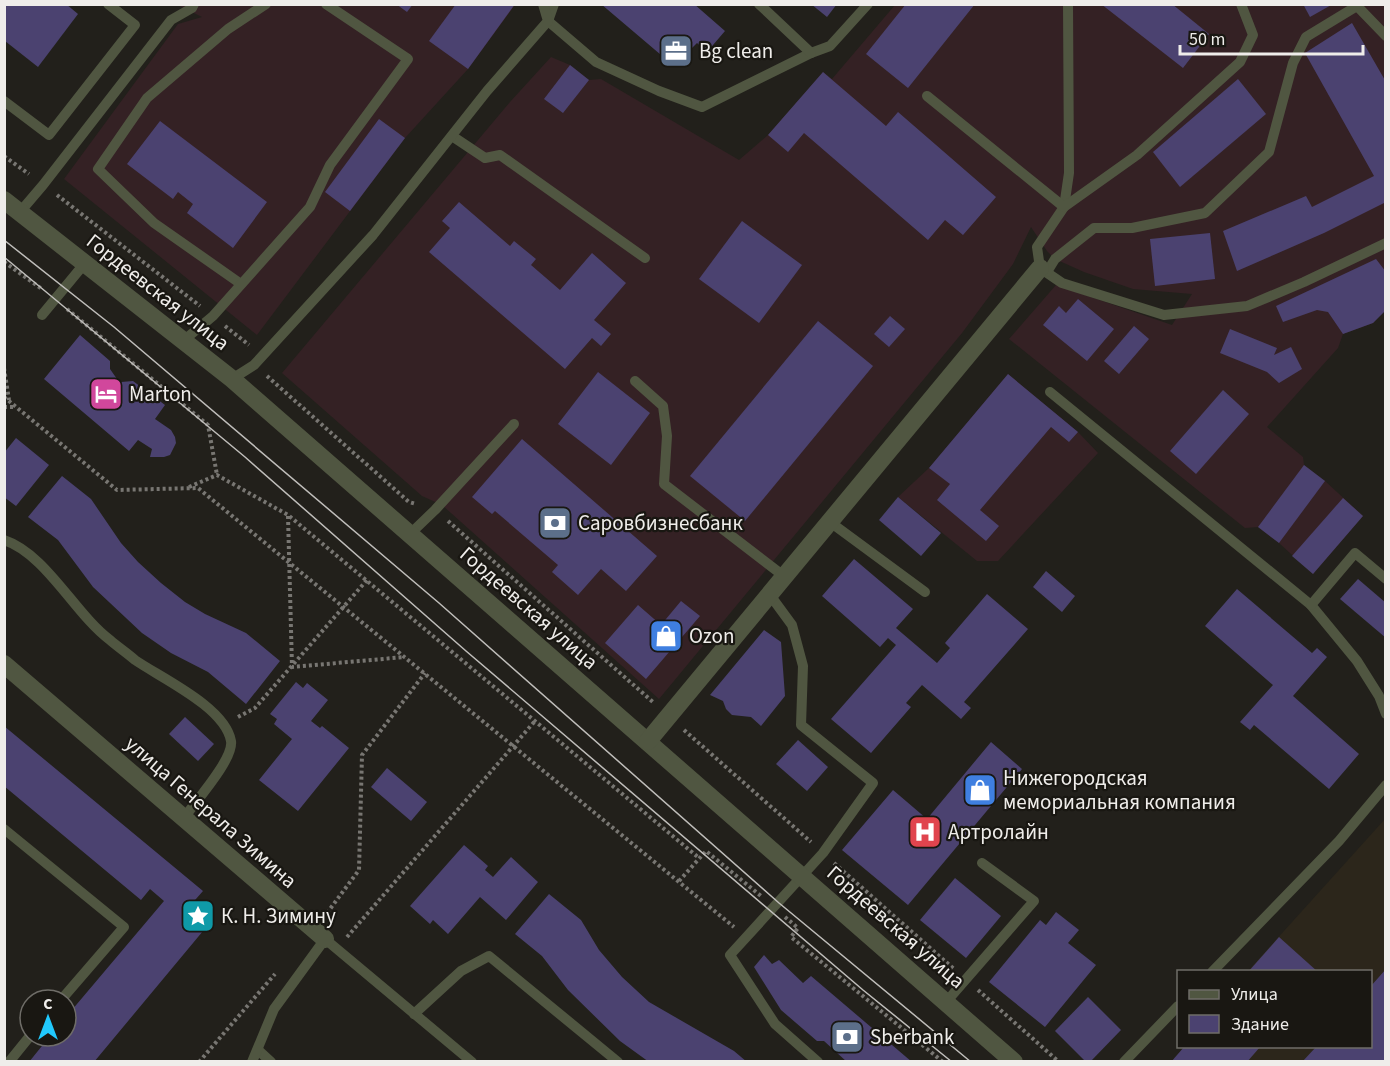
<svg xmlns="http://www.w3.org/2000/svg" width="1390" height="1066" viewBox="0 0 1390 1066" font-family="'Source Sans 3',sans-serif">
  <rect width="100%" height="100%" fill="#22201b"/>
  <path fill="#2c261b" d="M1385 819V1061L1171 1062 1184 1047 1370 1046V972L1248 971Z"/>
  <g fill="#342124">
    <path d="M178 5H515L468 69 405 138 257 335 64 179 178 24 202 17Z"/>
    <path d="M895 5H1385V310L1373 323 1343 334 1338 348 1267 427 1303 457 1304 465 1325 481 1363 516 1313 574 1279 543 1258 527 1245 528 1009 339 1056 285 1172 325 1192 294 1133 289 1084 272 1055 259 1047 251 1031 227 1013 264 962 333 659 699 442 505 422 496 282 373 510 102 551 57 570 65 589 80 601 79 739 160 768 135 823 72 832 79Z"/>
    <path d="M1008 374 1078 432 1098 453 998 561H977L898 497 929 468Z"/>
  </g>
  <g fill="#4b4270">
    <path d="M5 4H66L78 14 38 67 5 41Z"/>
    <path d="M396 4H413L407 12Z"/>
    <path d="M456 4H515L468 69 429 41Z"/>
    <path d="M601 4H694L725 31 707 52 697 43 674 66Z"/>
    <path d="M811 4H837L827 17Z"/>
    <path d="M906 4H975L908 88 866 54Z"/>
    <path d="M1101 4H1172L1209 34 1183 68Z"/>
    <path d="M1303 4H1333L1310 17Z"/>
    <path d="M1352 23 1386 82V202L1324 233 1237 271 1223 231 1306 196 1312 207 1374 176 1305 53Z"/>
    <path d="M570 65 589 80 563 113 544 99Z"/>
    <path d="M823 72 886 126 898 112 996 197 963 235 945 220 928 240 804 133 788 152 768 135Z"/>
    <path d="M1238 79 1266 114 1180 187 1153 152Z"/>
    <path d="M379 119 405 138 350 211 325 192Z"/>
    <path d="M160 121 267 202 233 248 187 213 193 204 178 192 173 199 127 164Z"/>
    <path d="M459 202 510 246 514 241 536 259 531 265 560 290 592 253 626 283 594 320 611 334 601 346 592 338 565 369 429 252 450 228 442 221Z"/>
    <path d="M742 221 802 265 759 323 699 279Z"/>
    <path d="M1210 233 1215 279 1155 286 1150 239Z"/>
    <path d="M1376 259 1386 272V310L1373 323 1343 334 1328 312 1317 310 1283 322 1276 306Z"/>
    <path d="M1078 299 1114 329 1087 361 1043 325 1059 306 1066 313Z"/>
    <path d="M890 316 905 329 889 347 874 334Z"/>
    <path d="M818 321 873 366 745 521 690 476Z"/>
    <path d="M1134 326 1149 339 1119 374 1104 361Z"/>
    <path d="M1230 329 1277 348 1274 355 1291 347 1302 369 1279 383 1267 372 1220 353Z"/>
    <path d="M80 335 110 361V369L117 379 121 382 133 381 165 405 155 419 171 430 175 437 176 443 170 455 164 457H150L152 449 138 440 129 451 44 379Z"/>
    <path d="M598 372 650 413 611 465 558 424Z"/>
    <path d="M1008 374 1078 432 1069 442 1051 427 980 510 999 526 986 541 937 500 950 484 929 468Z"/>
    <path d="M1223 390 1249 414 1196 474 1170 451Z"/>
    <path d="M16 438 49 465 16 506 4 497V453Z"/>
    <path d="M522 439 657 556 626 591 601 569 578 595 552 572 558 565 495 511 492 514 472 497Z"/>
    <path d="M1304 465 1325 481 1279 543 1258 527Z"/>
    <path d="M62 476 91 499 121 543 138 562 161 583 185 602 205 614 246 633 280 661 246 704 208 672 171 653 142 633 93 587 58 540 28 517Z"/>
    <path d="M898 497 941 533 921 556 879 520Z"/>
    <path d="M1343 498 1363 516 1313 574 1292 556Z"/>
    <path d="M854 559 913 609 896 628 937 663 950 648 945 643 987 594 1028 629 964 702 971 708 961 719 922 685 906 703 911 707 871 753 831 719 896 645 888 638 880 647 822 596Z"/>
    <path d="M1046 571 1075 596 1062 612 1033 587Z"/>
    <path d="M1358 579 1386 603V638L1340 599Z"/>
    <path d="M1237 589 1312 653 1317 648 1327 657 1293 696 1359 754 1329 789 1254 725 1250 730 1240 722 1273 685 1205 626Z"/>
    <path d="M681 601 700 616 646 679 605 643 638 605 661 625Z"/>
    <path d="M764 630 781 642 785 696 761 726 751 717 732 715 726 709 723 701 710 695Z"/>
    <path d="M296 682 303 688 307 683 328 700 311 721 320 728 322 726 349 748 298 811 259 780 292 739 274 724 277 719 270 714Z"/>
    <path d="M185 717 214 744 198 761 169 734Z"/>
    <path d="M4 726 203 891 188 908 208 925 94 1062H29L50 1036H66V1017L164 901 150 889 141 900 4 786Z"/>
    <path d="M798 740 828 767 807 791 776 764Z"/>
    <path d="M991 742 1022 769 908 905 842 850 893 790 927 819Z"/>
    <path d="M387 768 427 802 411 821 371 787Z"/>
    <path d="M464 845 488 866 485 870 493 877 511 857 538 882 506 920 480 897 448 934 433 920 430 924 410 906Z"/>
    <path d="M955 878 1001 916 966 958 920 920Z"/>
    <path d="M549 894 581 920 599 950 622 977 649 1002 734 1051 747 1062H649L620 1041 568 990 542 956 515 934Z"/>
    <path d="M1056 912 1079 930 1068 943 1096 965 1045 1027 989 982 1040 920 1046 925Z"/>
    <path d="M1279 937 1318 972H1248Z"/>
    <path d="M764 955 772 964 779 960 803 983 811 976 912 1062H847L824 1041H817L781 1010 754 967Z"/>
    <path d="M1386 969V1062H1302L1316 1047H1371V986Z"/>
    <path d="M1088 997 1121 1030 1090 1062H1086L1055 1031Z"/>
    <path d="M1184 1047H1260L1247 1062H1171Z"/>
  </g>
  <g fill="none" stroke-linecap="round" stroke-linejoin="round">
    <g stroke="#787672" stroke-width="4" stroke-dasharray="3 3" stroke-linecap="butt">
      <path d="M4 156 29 174"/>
      <path d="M57 195 200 306"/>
      <path d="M4 262 42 289"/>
      <path d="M67 309 208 425 217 475"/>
      <path d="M225 326 249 345"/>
      <path d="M4 368 9 400"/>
      <path d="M267 376 409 502 416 504"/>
      <path d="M4 397 117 490 198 488 734 927"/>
      <path d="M4 407H16"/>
      <path d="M189 487 217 475 288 515 699 858"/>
      <path d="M288 516 292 667 405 657"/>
      <path d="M448 521 654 703"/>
      <path d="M238 717 255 708 367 580"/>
      <path d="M684 730 811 842"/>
      <path d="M834 863 955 970"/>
      <path d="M679 881 706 851 761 896"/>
      <path d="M327 913 359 870 362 755 425 673"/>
      <path d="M785 917 798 928 791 937 943 1062"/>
      <path d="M347 937 535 721"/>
      <path d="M978 990 1059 1062"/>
      <path d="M199 1062 275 974"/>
    </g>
    <g stroke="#505641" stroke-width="10">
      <path d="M554 4 548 21 596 62 659 91 702 107 811 53 830 46 868 4"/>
      <path d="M759 4 811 53"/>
      <path d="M1068 4 1069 173 1064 207 1037 247 1040 268 1062 283 1164 315 1247 306 1304 282 1386 243"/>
      <path d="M927 96 1064 207 1137 155 1240 62 1253 35 1241 4"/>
      <path d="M4 101 49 135 135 25 108 4"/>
      <path d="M452 136 485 158 500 155 645 258"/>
      <path d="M20 212 43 185 171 20 192 8 194 4"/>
      <path d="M1047 272 1055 259 1094 228H1132L1205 213 1269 152 1293 63 1306 37 1357 6 1386 36"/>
      <path d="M241 284 154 223 98 169 147 98 228 29 266 4"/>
      <path d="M42 315 85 263"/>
      <path d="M183 341 213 316 310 207 330 165 408 59 326 4"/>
      <path d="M232 379 254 365 373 235 487 91 548 21 543 4"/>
      <path d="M635 381 663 406 667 436 664 484 785 577"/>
      <path d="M1050 392 1311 605 1357 661 1379 696 1386 714"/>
      <path d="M830 522 925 592"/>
      <path d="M410 534 435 510 514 424"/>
      <path d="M4 540C46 554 75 614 110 640 118 647 127 653 135 660 161 678 225 707 231 741 234 759 195 802 184 818"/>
      <path d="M770 595 792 625 803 666 801 725 873 783 823 853 730 955 775 1024 818 1062"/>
      <path d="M1311 605 1355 553 1386 579"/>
      <path d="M4 829 124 927 61 1000"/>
      <path d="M1212 972 1339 841 1386 785"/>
      <path d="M947 1001 1034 901 982 863"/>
      <path d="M414 1014 461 971 489 956 618 1062"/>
      <path d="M258 1050 271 1062"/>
      <path d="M9 1062 30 1036"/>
      <path d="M252 1062 274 1009 325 939 472 1062"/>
      <path d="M1124 1062 1178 1006"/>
    </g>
    <g stroke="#505641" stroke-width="18">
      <path d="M4 200 232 379 1014 1062"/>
      <path d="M4 664 325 939"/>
      <path d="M648 741 1040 268"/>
    </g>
    <g stroke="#c0bebb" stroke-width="1.5">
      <path d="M4 240 114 327 439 603 779 903 971 1062"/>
      <path d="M4 257 245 457 466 651 863 990 952 1062"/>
    </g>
  </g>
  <defs>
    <symbol id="office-square" viewBox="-11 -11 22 22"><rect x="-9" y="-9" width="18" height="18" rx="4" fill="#5c6f8a" stroke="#191712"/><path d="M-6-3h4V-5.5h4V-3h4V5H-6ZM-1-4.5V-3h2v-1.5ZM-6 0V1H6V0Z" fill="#fff"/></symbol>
    <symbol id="hotel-square" viewBox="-11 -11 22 22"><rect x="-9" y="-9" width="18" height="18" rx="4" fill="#d1479c" stroke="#191712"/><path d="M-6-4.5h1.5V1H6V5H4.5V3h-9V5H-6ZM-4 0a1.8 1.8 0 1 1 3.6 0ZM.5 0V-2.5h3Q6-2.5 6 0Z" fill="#fff"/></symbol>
    <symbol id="bank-square" viewBox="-11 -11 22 22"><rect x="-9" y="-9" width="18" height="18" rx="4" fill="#5c6f8a" stroke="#191712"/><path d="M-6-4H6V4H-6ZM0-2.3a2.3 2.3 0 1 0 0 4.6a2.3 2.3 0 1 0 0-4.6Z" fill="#fff"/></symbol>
    <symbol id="shop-square" viewBox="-11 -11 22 22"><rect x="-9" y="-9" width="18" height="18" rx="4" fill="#3f7fe0" stroke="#191712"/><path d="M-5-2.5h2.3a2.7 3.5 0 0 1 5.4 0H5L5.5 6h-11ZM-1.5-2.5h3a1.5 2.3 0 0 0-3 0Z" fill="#fff"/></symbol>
    <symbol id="hospital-square" viewBox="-11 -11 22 22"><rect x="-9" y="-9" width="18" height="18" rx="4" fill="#e0444e" stroke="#191712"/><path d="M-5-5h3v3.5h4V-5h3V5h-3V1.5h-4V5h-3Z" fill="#fff"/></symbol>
    <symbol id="sight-square" viewBox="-11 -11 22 22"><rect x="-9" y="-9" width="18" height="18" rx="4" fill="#0f9aa8" stroke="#191712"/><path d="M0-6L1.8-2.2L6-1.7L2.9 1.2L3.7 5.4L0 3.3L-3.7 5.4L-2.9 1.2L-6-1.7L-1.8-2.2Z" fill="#fff"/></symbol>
  </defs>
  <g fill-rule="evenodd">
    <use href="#office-square" x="657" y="32" width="38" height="38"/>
    <use href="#hotel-square" x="87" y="375" width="38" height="38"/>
    <use href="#bank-square" x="536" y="504" width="38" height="38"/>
    <use href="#shop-square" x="647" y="617" width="38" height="38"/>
    <use href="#shop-square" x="961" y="771" width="38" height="38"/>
    <use href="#hospital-square" x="906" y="813" width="38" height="38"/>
    <use href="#sight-square" x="179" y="897" width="38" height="38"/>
    <use href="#bank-square" x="828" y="1018" width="38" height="38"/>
  </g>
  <g text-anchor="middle" stroke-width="4.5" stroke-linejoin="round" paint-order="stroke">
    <g font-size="21" fill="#efedea" stroke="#191712" text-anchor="start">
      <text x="699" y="58">Bg clean</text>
      <text x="129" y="401">Marton</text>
      <text x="578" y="530">Саровбизнесбанк</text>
      <text x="689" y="643">Ozon</text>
      <text x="1003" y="785">Нижегородская<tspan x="1003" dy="24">мемориальная компания</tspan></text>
      <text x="948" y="839">Артролайн</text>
      <text x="221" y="923">К. Н. Зимину</text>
      <text x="870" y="1044">Sberbank</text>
    </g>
    <g font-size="21" fill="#efedea" stroke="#191712">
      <text transform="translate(158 292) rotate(38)" y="7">Гордеевская улица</text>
      <text transform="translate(529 608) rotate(41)" y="7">Гордеевская улица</text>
      <text transform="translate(211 812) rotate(41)" y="7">улица Генерала Зимина</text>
      <text transform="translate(896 927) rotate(41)" y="7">Гордеевская улица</text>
    </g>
  </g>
  <rect width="1390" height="1066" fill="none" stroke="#efedea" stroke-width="12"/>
  <rect x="1177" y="970" width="195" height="78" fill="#191712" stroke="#6f6d68" stroke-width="1.5"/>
  <rect x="1189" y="990" width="30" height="9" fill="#505641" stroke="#6f6d68" stroke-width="1.5"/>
  <text x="1231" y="1000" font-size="18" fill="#efedea">Улица</text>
  <rect x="1189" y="1015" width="30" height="18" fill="#4b4270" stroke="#6f6d68" stroke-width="1.5"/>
  <text x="1231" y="1030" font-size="18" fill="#efedea">Здание</text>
  <g transform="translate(48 1018)"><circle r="28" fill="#191712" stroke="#6f6d68" stroke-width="1.5"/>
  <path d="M0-4.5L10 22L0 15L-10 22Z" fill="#21c9fd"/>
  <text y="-9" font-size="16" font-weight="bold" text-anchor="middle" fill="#efedea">С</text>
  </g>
  <path d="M1180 45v9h183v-9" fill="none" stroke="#efedea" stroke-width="3"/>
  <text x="1189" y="45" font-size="18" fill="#efedea" stroke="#191712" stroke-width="4.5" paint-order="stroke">50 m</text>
</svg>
